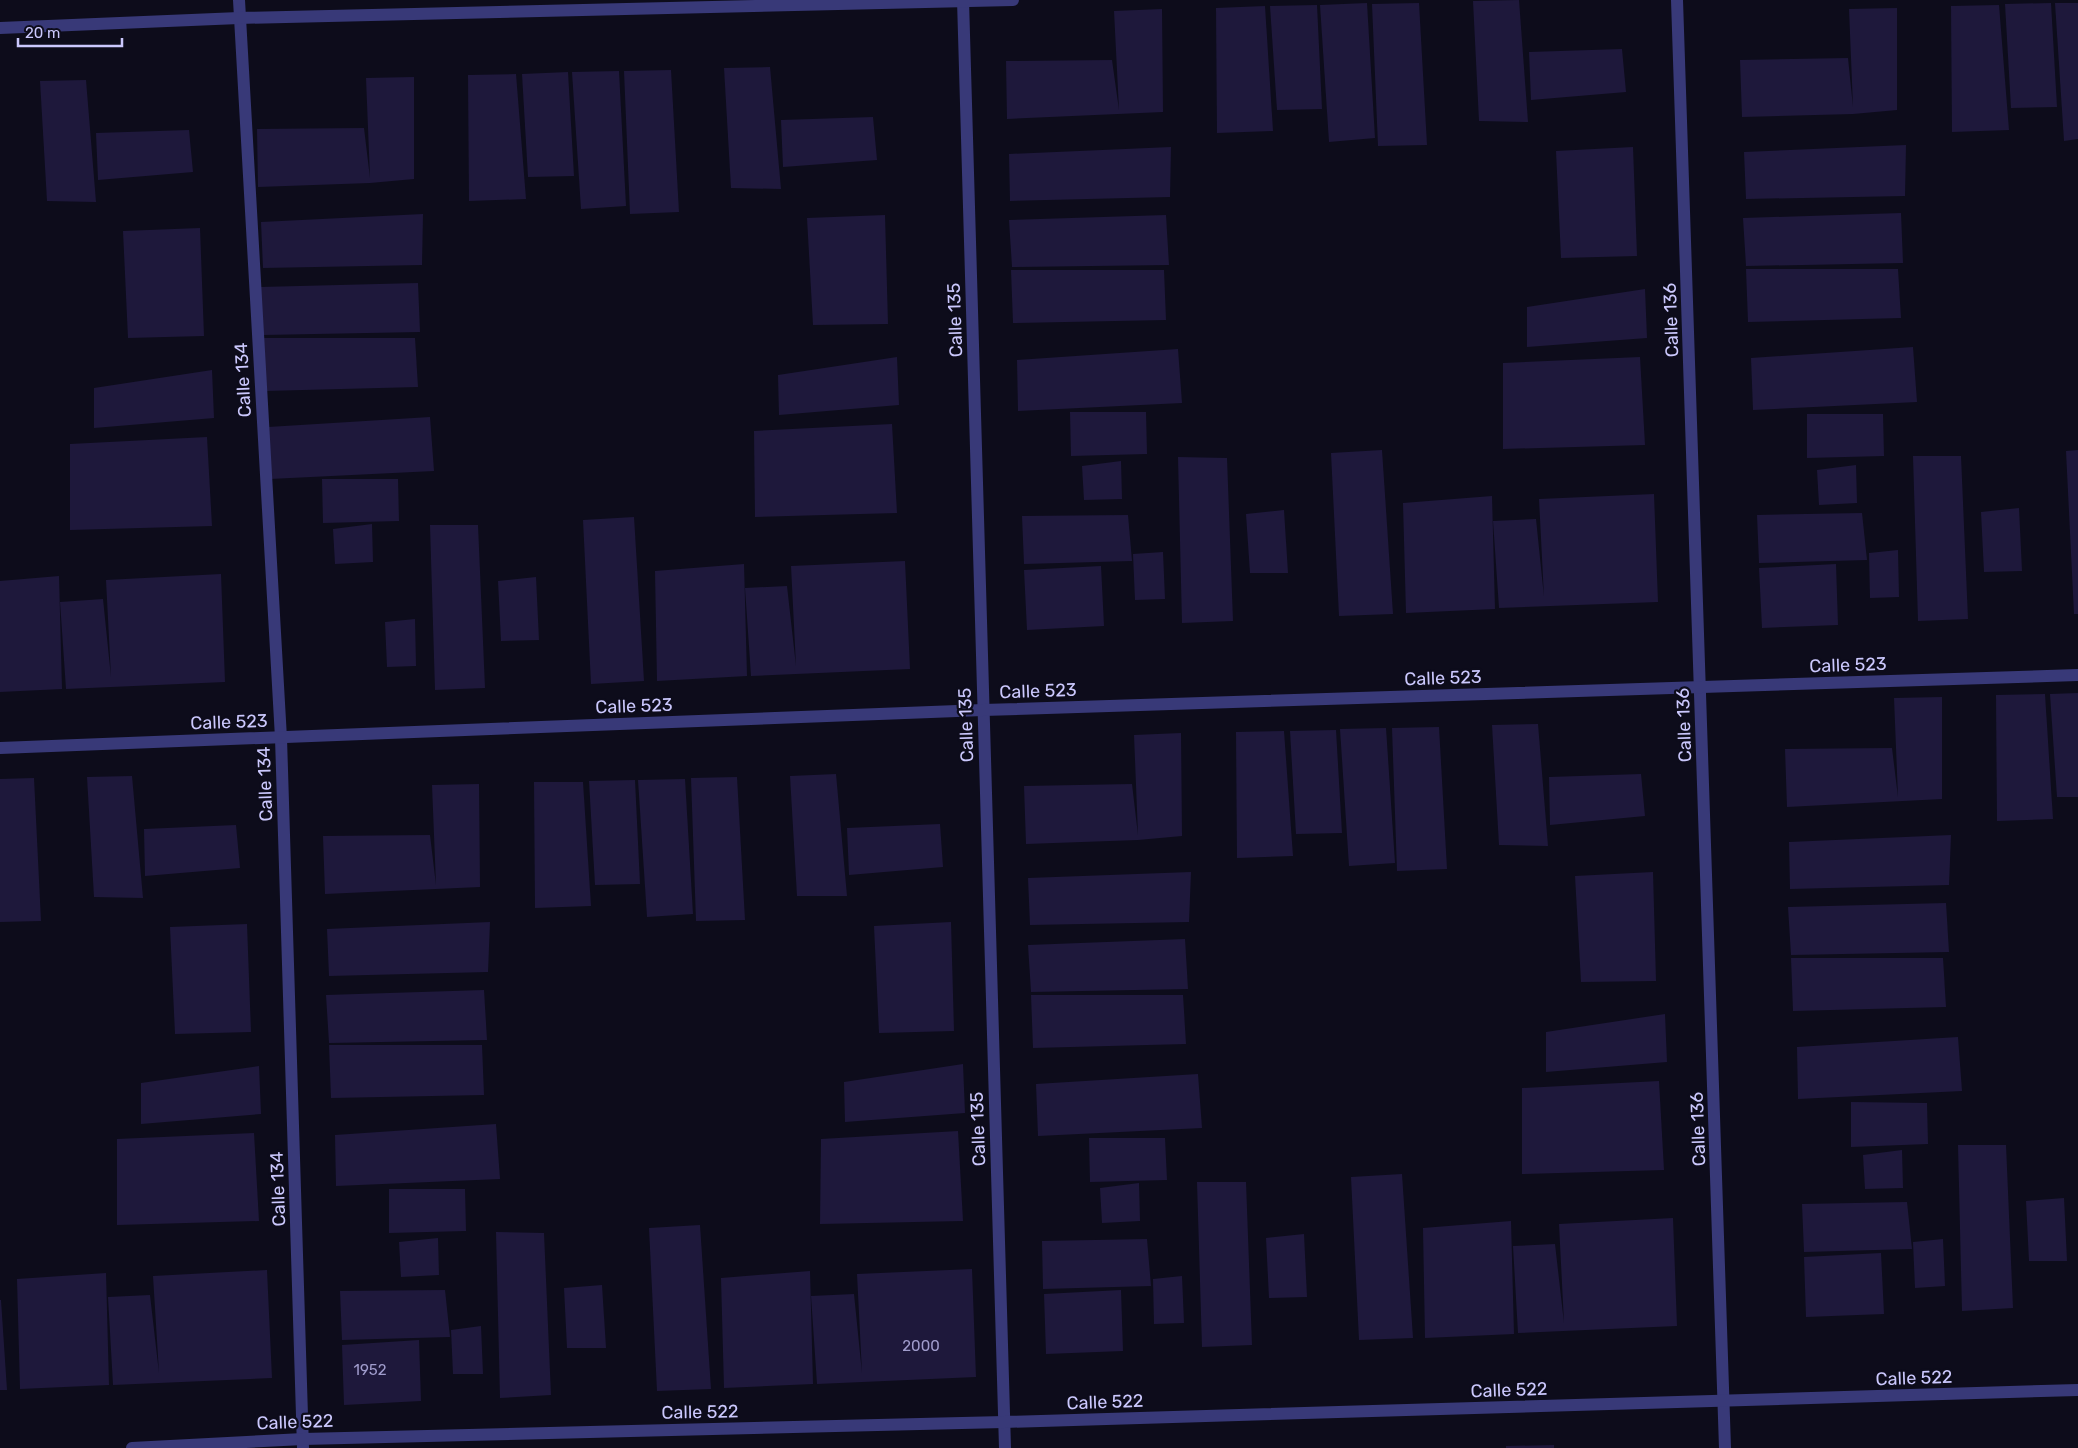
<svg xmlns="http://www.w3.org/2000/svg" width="2078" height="1448" viewBox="0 0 2078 1448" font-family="Rubik,sans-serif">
  <rect width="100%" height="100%" fill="#0d0c1b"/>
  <g fill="#1e183b">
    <path d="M1519 0 1528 122 1479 121 1473 1Z"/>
    <path d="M1367 3 1375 138 1329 142 1320 5Z"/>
    <path d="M1419 3 1427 145 1378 146 1372 4Z"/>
    <path d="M2051 3 2057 107 2011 108 2005 4Z"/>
    <path d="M2055 3H2078V139L2064 141Z"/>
    <path d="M1317 5 1322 109 1277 110 1270 6Z"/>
    <path d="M1999 5 2009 130 1952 132 1951 6Z"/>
    <path d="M1265 6 1273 131 1217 133 1216 8Z"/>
    <path d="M1897 8V110L1853 114 1742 117 1740 60 1848 58 1853 107 1849 9Z"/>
    <path d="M1162 9 1163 112 1007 119 1006 61 1112 60 1119 110 1114 11Z"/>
    <path d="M1622 49 1626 92 1531 100 1529 52Z"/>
    <path d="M770 67 781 189 731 188 724 68Z"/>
    <path d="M671 70 679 212 630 214 624 71Z"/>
    <path d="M619 71 626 206 581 209 572 72Z"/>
    <path d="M568 72 574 176 528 177 522 74Z"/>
    <path d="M516 74 526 199 469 201 468 75Z"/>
    <path d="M414 77V179L370 183 258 187 257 129 364 128 370 178 366 78Z"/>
    <path d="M86 80 96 202 47 201 40 81Z"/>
    <path d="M873 117 877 160 783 167 781 120Z"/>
    <path d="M189 130 193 172 98 180 96 133Z"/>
    <path d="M1906 145 1905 196 1746 199 1744 152Z"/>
    <path d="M1171 147 1170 197 1010 201 1009 154Z"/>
    <path d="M1633 147 1637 256 1561 258 1556 151Z"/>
    <path d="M1901 213 1903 263 1746 266 1743 218Z"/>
    <path d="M423 214 422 265 263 268 261 222Z"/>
    <path d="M885 215 888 324 813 325 807 218Z"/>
    <path d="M1166 215 1169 265 1012 267 1009 220Z"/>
    <path d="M200 228 204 336 128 338 123 231Z"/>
    <path d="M1746 269H1898L1901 318 1748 322Z"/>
    <path d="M1011 270H1164L1166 320 1013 323Z"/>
    <path d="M418 283 420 332 263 335 260 287Z"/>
    <path d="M1645 289 1647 338 1527 347V307Z"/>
    <path d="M263 338H415L418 387 265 391Z"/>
    <path d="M1913 347 1917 402 1753 410 1751 358Z"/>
    <path d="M1178 349 1182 403 1018 411 1017 360Z"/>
    <path d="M897 357 899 405 779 415 778 375Z"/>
    <path d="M1640 357 1645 445 1503 449V363Z"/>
    <path d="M212 370 214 418 94 428V388Z"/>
    <path d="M1070 412H1146L1147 454 1071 456Z"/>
    <path d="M1807 414H1883L1884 456 1807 458Z"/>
    <path d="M430 417 434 471 270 479 268 427Z"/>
    <path d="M892 424 897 513 755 517 754 431Z"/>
    <path d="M207 437 212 526 70 530V444Z"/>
    <path d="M1382 450 1393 614 1339 616 1331 453Z"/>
    <path d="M2078 450V614H2074L2066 451Z"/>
    <path d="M1913 456H1961L1968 619 1918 621Z"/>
    <path d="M1178 457 1227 458 1233 621 1182 623Z"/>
    <path d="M1121 461 1122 499 1084 500 1082 466Z"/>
    <path d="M1856 465 1857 503 1819 505 1817 470Z"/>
    <path d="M322 479H398L399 521 323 523Z"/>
    <path d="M1654 494 1658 602 1499 608 1493 521 1536 519 1544 597 1539 499Z"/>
    <path d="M1492 496 1495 609 1406 613 1403 503Z"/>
    <path d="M2019 508 2022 571 1984 572 1981 512Z"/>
    <path d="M1284 510 1288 573H1250L1246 514Z"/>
    <path d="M1862 513 1867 560 1759 563 1757 515Z"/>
    <path d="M1128 515 1132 561 1024 564 1022 516Z"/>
    <path d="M634 517 644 681 591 684 583 520Z"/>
    <path d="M372 524 373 562 335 564 333 529Z"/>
    <path d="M430 525H478L485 688 435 690Z"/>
    <path d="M1898 550 1899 597 1870 598 1869 553Z"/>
    <path d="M1163 552 1165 599 1135 600 1133 554Z"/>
    <path d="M905 561 910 669 751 676 745 588 787 586 796 666 791 566Z"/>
    <path d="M744 564 747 676 657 681 655 571Z"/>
    <path d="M1836 564 1838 625 1762 628 1759 568Z"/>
    <path d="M1101 566 1104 626 1027 630 1024 570Z"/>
    <path d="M221 574 225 682 66 689 60 602 103 599 111 677 106 580Z"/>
    <path d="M59 576 62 689 0 692V581Z"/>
    <path d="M536 577 539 640 501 641 498 581Z"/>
    <path d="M415 619 416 666 387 667 385 622Z"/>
    <path d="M2078 693V797H2057L2050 694Z"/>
    <path d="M2045 694 2053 819 1997 821 1996 695Z"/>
    <path d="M1942 697V799L1787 807 1785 749 1892 748 1898 797 1894 698Z"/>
    <path d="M1538 724 1548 846 1499 845 1492 725Z"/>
    <path d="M1439 727 1447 869 1397 871 1392 728Z"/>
    <path d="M1386 728 1395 863 1349 866 1340 729Z"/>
    <path d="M1336 730 1342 833 1296 834 1290 731Z"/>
    <path d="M1284 731 1293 856 1237 858 1236 732Z"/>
    <path d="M1181 733 1182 836 1138 840 1026 844 1024 786 1132 784 1138 835 1134 735Z"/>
    <path d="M836 774 847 896H797L790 776Z"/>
    <path d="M1641 774 1645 816 1550 825 1549 777Z"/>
    <path d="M132 776 143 898 94 897 87 777Z"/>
    <path d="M737 777 745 920 696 921 691 778Z"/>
    <path d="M34 778 41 921 0 922V779Z"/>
    <path d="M685 779 693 914 647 917 638 780Z"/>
    <path d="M635 780 640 884 595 885 589 781Z"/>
    <path d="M534 782H583L591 906 535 908Z"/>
    <path d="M479 784 480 887 325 894 323 836 430 835 436 885 432 785Z"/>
    <path d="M940 824 943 867 849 875 847 828Z"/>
    <path d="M236 825 240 868 145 876 144 829Z"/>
    <path d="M1951 835 1949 885 1790 889 1789 842Z"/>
    <path d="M1191 872 1189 922 1030 925 1028 878Z"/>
    <path d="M1653 872 1656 981 1581 982 1575 876Z"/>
    <path d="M1946 903 1949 952 1791 955 1788 907Z"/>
    <path d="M490 922 488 972 329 976 327 929Z"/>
    <path d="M951 922 954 1031 879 1033 874 926Z"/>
    <path d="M247 924 251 1032 175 1034 170 927Z"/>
    <path d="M1185 939 1188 989 1031 992 1028 945Z"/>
    <path d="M1791 958H1943L1946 1007 1793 1011Z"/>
    <path d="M484 990 487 1040 329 1043 326 995Z"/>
    <path d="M1031 995H1183L1186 1044 1033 1048Z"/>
    <path d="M1665 1014 1667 1062 1546 1072V1032Z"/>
    <path d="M1958 1037 1962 1091 1798 1099 1797 1047Z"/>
    <path d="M329 1045H482L484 1095 331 1098Z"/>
    <path d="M963 1064 965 1113 845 1122 844 1082Z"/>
    <path d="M259 1066 261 1114 141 1124V1083Z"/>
    <path d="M1198 1074 1202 1128 1038 1136 1036 1084Z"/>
    <path d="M1659 1081 1664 1170 1522 1174V1088Z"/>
    <path d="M1851 1102 1927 1103 1928 1144 1851 1147Z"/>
    <path d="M496 1124 500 1179 336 1186 335 1135Z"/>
    <path d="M958 1131 963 1221 820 1224 821 1139Z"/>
    <path d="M254 1133 259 1221 117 1225V1139Z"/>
    <path d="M1089 1138H1165L1167 1180 1090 1182Z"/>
    <path d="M1958 1145H2006L2013 1308 1962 1311Z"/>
    <path d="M1902 1150 1903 1188 1865 1189 1863 1155Z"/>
    <path d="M1402 1174 1413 1338 1359 1340 1351 1177Z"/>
    <path d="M1197 1182H1246L1252 1345 1202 1347Z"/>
    <path d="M1139 1183 1140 1221 1102 1223 1100 1188Z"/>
    <path d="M389 1189H465L466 1231 389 1233Z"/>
    <path d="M2064 1198 2067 1261H2029L2026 1201Z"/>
    <path d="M1907 1202 1912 1249 1804 1252 1802 1204Z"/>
    <path d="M1673 1218 1677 1326 1518 1333 1513 1246 1555 1244 1564 1323 1559 1224Z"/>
    <path d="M1511 1221 1514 1334 1425 1338 1423 1228Z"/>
    <path d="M700 1225 711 1389 657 1391 649 1228Z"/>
    <path d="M496 1232 544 1233 551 1395 500 1398Z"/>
    <path d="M1304 1234 1307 1297 1269 1298 1266 1238Z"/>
    <path d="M438 1238 439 1275 401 1277 399 1242Z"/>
    <path d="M1147 1239 1151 1286 1043 1289 1042 1241Z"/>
    <path d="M1943 1239 1945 1286 1915 1288 1913 1242Z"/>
    <path d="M1881 1253 1884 1314 1806 1317 1804 1257Z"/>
    <path d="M972 1269 976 1377 817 1384 811 1296 854 1294 862 1373 857 1274Z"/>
    <path d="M267 1270 272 1378 113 1385 108 1297 150 1295 159 1373 153 1276Z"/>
    <path d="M810 1271 813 1384 724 1388 721 1278Z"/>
    <path d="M106 1273 109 1385 20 1389 17 1279Z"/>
    <path d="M1182 1276 1184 1323 1154 1324 1153 1279Z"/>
    <path d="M602 1285 606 1348H567L564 1288Z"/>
    <path d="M445 1290 450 1337 342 1340 340 1291Z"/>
    <path d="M1121 1290 1123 1351 1046 1354 1044 1294Z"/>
    <path d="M0 1300H1L7 1390H0Z"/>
    <path d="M481 1326 483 1374H453L451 1330Z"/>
    <path d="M419 1340 421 1401 344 1405 342 1345Z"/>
    <path d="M1554 1445V1448H1506V1446Z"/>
  </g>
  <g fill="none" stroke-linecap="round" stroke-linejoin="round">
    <g stroke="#383978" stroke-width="12">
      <path d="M239 0 281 738 303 1448"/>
      <path d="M963 0 1005 1448"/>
      <path d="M1677 0 1725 1448"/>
      <path d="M0 28 239 18 1013 0"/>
      <path d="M0 748 983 710 2078 675"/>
      <path d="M132 1448 303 1439 1004 1422 2078 1390"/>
    </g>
  </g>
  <g text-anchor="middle" stroke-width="4.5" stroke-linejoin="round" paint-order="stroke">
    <g font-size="15" fill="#a09ccc">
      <text x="921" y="1351">2000</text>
      <text x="370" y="1375">1952</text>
    </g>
    <g font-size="18" fill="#cbc8fd" stroke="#0d0c1b">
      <text transform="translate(955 320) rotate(-92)" y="6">Calle 135</text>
      <text transform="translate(1671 320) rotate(-92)" y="6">Calle 136</text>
      <text transform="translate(243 380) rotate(-93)" y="6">Calle 134</text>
      <text transform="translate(1848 665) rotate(-2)" y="6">Calle 523</text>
      <text transform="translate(1443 678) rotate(-2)" y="6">Calle 523</text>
      <text transform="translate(1038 691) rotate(-2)" y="6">Calle 523</text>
      <text transform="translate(634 706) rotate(-2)" y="6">Calle 523</text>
      <text transform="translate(229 722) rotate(-2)" y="6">Calle 523</text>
      <text transform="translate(966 725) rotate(-92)" y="6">Calle 135</text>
      <text transform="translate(1684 725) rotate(-92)" y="6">Calle 136</text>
      <text transform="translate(265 784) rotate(-92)" y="6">Calle 134</text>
      <text transform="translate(978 1129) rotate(-92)" y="6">Calle 135</text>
      <text transform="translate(1698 1129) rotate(-92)" y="6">Calle 136</text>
      <text transform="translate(278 1189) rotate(-92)" y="6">Calle 134</text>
      <text transform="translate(1914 1378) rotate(-2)" y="6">Calle 522</text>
      <text transform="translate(1509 1390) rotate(-2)" y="6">Calle 522</text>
      <text transform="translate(1105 1402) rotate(-2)" y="6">Calle 522</text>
      <text transform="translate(700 1412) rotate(-1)" y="6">Calle 522</text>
      <text transform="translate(295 1422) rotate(-2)" y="6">Calle 522</text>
    </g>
  </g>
  <path d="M18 38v8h104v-8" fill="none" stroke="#cbc8fd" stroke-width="2.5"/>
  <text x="25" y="38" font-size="15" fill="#cbc8fd" stroke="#0d0c1b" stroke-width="4" paint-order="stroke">20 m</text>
</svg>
